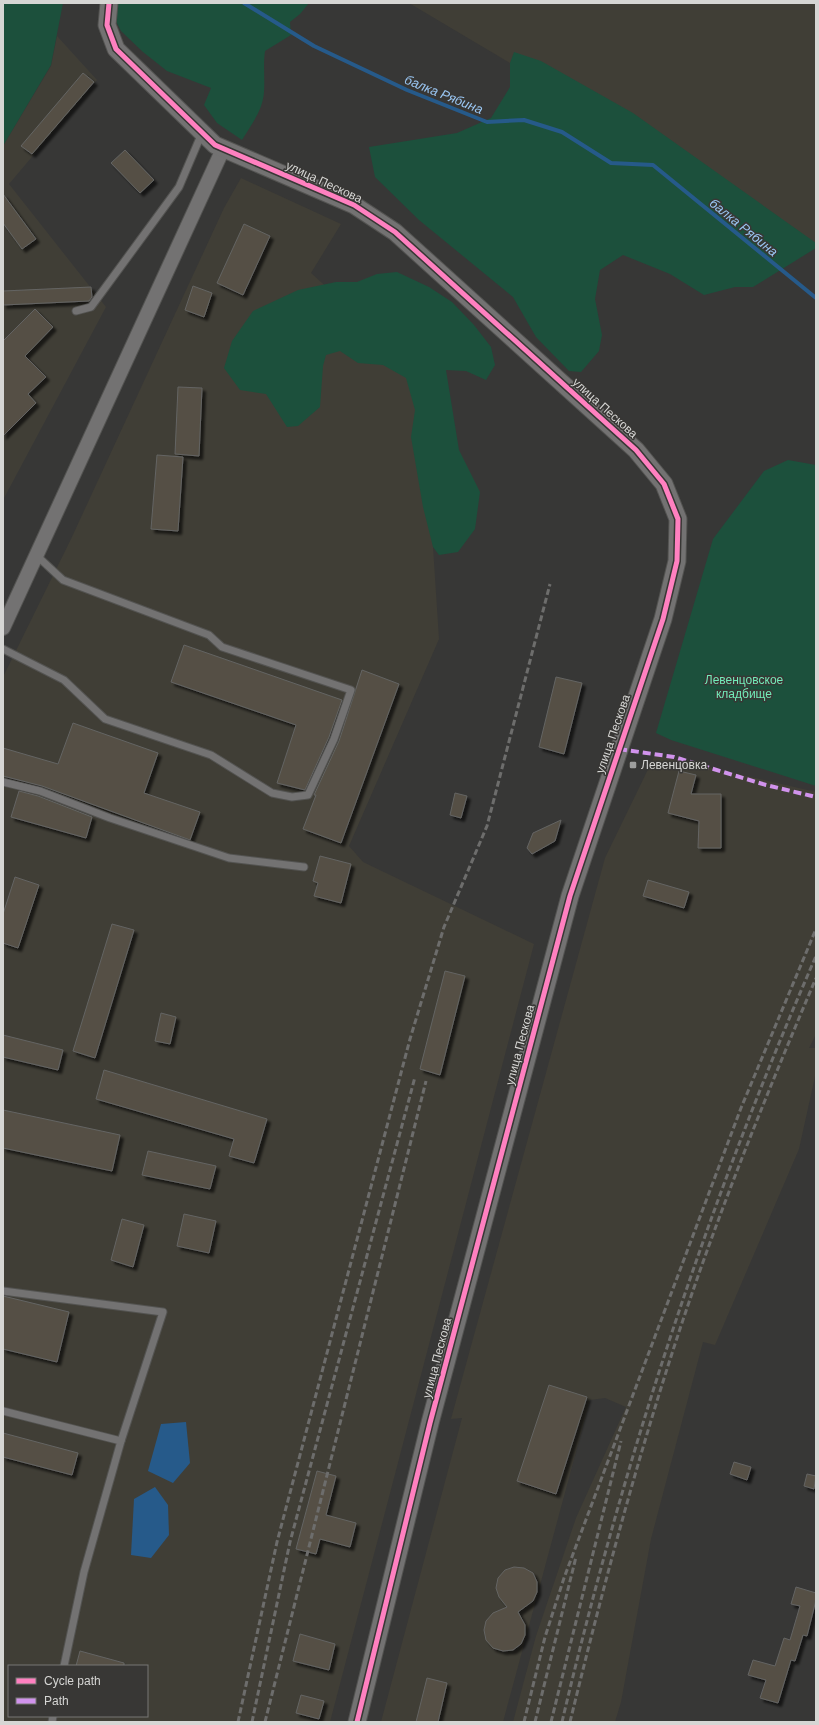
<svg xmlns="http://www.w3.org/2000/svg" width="819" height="1725" viewBox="0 0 819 1725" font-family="Arial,sans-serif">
  <defs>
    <filter id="shadow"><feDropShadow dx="3.5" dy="3.5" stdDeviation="1" flood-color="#0009"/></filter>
  </defs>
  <rect width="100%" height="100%" fill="#373736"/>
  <g fill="#403e36" fill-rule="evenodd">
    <path d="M409 3H816V246L510 63Z"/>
    <path d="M57 36 97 80 9 184 106 307 3 500V146L51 66Z"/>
    <path d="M241 178 341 224 311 273 428 379 433 547 439 639 349 846 363 862 534 944 330 1722H3V677L71 539 224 208ZM9 1666H147V1716H9Z"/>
    <path d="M655 755 816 792V1034L809 1048H816V1072L799 1149 715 1345 703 1342 651 1539 621 1702 615 1722H513L536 1636 576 1518 626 1407 605 1398 590 1400 503 1722H381L462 1418 451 1419 605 858Z"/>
  </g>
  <g fill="#1c503c">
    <path d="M3 3H63L51 65 3 146Z"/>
    <path d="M109 3H309L300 14 290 22 291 35 265 51C263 65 265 78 264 92 263 110 251 125 242 140L217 123 204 105 211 88 167 71 143 52 121 31 108 6Z"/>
    <path d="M514 52 541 61 633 113 816 243V248L753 287H735L704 295 670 274 623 255 600 270 595 299 602 335 599 351 581 372 569 371 536 337 513 297 419 220 375 177 369 147 457 133 491 118 510 87V63Z"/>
    <path d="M397 272 429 287 452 302 474 325 491 347 495 365 486 380 466 371 446 370 459 450 480 492 475 529 458 552 439 555 433 547 423 507 411 437 415 410 406 378 383 365 358 363 340 351 326 355 323 366 320 407 298 426 287 427 266 394 240 390 224 368 232 341 253 311 298 290 336 282H357L377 274Z"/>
    <path d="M788 460 816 465V786L671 740 656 733 713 539 764 471Z"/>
  </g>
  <g fill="#265a8a">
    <path d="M186 1422 190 1463 173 1483 148 1471 161 1424Z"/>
    <path d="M155 1487 168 1505 169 1535 151 1558 131 1555 134 1499Z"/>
  </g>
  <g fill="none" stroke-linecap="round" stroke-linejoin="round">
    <path stroke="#265a8a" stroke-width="4" d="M244 3 314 46 407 90 487 122 524 120 562 132 611 163 653 165 816 298"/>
  </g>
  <g fill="#545045" stroke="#646463" filter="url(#shadow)">
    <path d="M83 73 94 82 32 154 21 146Z"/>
    <path d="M125 150 154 180 140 193 111 163Z"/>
    <path d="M3 194 36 239 22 249 3 223Z"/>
    <path d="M244 224 270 236 243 295 217 283Z"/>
    <path d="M193 286 212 293 204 317 185 310Z"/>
    <path d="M91 287 92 297 89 301 3 305V291Z"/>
    <path d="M35 309 53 327 25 356 46 377 28 394 36 403 3 436V341Z"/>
    <path d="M178 387 202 388 199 456 175 454Z"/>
    <path d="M157 455 183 457 178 531 151 529Z"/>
    <path d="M184 645 342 700 329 737 305 790 277 783 296 725 171 682Z"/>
    <path d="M362 670 399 684 341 843 303 829 316 795H314L339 741Z"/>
    <path d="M556 677 582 683 564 754 539 747Z"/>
    <path d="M73 723 158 753 144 793 200 812 190 840 42 786 3 776V748L58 764Z"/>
    <path d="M679 771 696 775 691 794H721V848H698L699 821 668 813Z"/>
    <path d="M19 791 38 796 92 817 86 838 11 817Z"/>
    <path d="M455 793 467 796 461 818 450 815Z"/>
    <path d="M561 820 555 841 532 854 527 848 533 833Z"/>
    <path d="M320 856 351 864 341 903 314 896 318 883 313 881Z"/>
    <path d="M15 877 39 885 18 948 3 943V914Z"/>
    <path d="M648 880 689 892 684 908 643 896Z"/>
    <path d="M112 924 134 930 95 1058 73 1051Z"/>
    <path d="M445 971 465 976 440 1075 420 1069Z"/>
    <path d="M161 1013 176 1017 170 1044 155 1041Z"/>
    <path d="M3 1035 63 1050 58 1070 3 1057Z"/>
    <path d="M104 1070 267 1119 254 1163 229 1156 234 1139 96 1099Z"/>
    <path d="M3 1110 120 1135 112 1171 3 1148Z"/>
    <path d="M148 1151 216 1166 210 1189 142 1175Z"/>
    <path d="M184 1214 216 1221 209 1253 177 1246Z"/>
    <path d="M122 1219 144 1225 133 1267 111 1260Z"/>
    <path d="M3 1296 69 1312 57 1362 3 1349Z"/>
    <path d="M549 1385 587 1397 556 1494 517 1481Z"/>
    <path d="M3 1433 78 1453 72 1475 3 1457Z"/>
    <path d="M734 1462 751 1467 747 1480 730 1474Z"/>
    <path d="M317 1471 336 1476 326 1515 356 1523 350 1547 320 1539 316 1554 296 1549Z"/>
    <path d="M807 1474 816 1476 814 1489 804 1486Z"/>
    <path d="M514 1567 524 1568 533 1573 537 1582V1592L533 1601 518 1612 525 1625V1635L521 1644 513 1650 503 1651 493 1648 486 1640 484 1630 486 1621 493 1613 507 1607 499 1597 496 1588 498 1578 505 1570Z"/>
    <path d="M796 1587 816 1593V1600L807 1636 803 1635 795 1661 791 1660 778 1703 760 1698 766 1680 748 1675 753 1660 775 1666 784 1638 790 1640 800 1606 791 1604Z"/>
    <path d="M300 1634 335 1644 329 1670 293 1661Z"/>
    <path d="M80 1651 124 1663V1666H76Z"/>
    <path d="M427 1678 447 1683 438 1722H416Z"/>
    <path d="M301 1695 324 1701 319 1719 296 1713Z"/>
  </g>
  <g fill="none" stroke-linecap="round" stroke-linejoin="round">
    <defs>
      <g id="service">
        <path d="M76 311 91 307 179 187 202 133"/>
        <path d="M3 649 64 680 105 719 211 755 272 793 292 797 308 795 334 739 351 690 222 647 209 635 63 580 36 555"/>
        <path d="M3 782 40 791 110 818 229 858 304 867"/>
        <path d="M3 1291 163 1312 121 1441 84 1572 64 1666"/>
        <path d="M3 1411 121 1441"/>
        <path d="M52 1722 53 1716"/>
      </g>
      <path id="minor" d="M3 628 223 149"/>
      <path id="tertiary" d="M109 3 107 25 116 49 215 145 354 205 395 232 636 450 664 484 678 519 677 561 663 619 570 896 430 1423 357 1722"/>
    </defs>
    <use href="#service" stroke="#535351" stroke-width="9"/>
    <use href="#minor" stroke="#535351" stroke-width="16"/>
    <use href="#tertiary" stroke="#535351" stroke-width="19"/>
    <use href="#service" stroke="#737272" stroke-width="7"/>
    <use href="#minor" stroke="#737272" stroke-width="14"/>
    <use href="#tertiary" stroke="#737272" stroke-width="17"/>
    <g stroke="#6d6d6c" stroke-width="3" stroke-dasharray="6 3" stroke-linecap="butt">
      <path d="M238 1722 277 1542 410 1039 444 927 487 826 550 584"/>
      <path d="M252 1722 290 1542 415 1077"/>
      <path d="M265 1722 426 1081"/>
      <path d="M524 1722 545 1637 564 1578 741 1108 816 929"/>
      <path d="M535 1722 576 1557"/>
      <path d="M551 1722 621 1441"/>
      <path d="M562 1722C624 1459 708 1203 816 956"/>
      <path d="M570 1722C604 1583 641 1444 687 1308 725 1196 770 1086 816 978"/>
    </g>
    <path stroke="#d193ec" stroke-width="4" stroke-dasharray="8 4" stroke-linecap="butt" d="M619 749 674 757 766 785 816 797"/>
    <defs>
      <path id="cycleway" d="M109 3 107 25 116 49 215 145 354 205 395 232 636 450 664 484 678 519 677 561 663 619 570 896 430 1423 357 1722"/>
    </defs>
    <use href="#cycleway" stroke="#383735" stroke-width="8"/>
    <use href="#cycleway" stroke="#ff80c0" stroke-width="5"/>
  </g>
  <rect fill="#9e9e9d" stroke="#383735" stroke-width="1.5" x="629" y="761" width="8" height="8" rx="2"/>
  <g text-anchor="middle" stroke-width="3" stroke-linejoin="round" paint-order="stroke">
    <g font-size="12" fill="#d6d6d4" stroke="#383735">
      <text transform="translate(324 182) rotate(25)" y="4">улица Пескова</text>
      <text transform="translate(605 408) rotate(42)" y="4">улица Пескова</text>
      <text transform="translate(613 734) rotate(-71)" y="4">улица Пескова</text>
      <text transform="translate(520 1045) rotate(-75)" y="4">улица Пескова</text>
      <text transform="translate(437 1358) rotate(-75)" y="4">улица Пескова</text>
    </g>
    <g font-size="12" fill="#72ecb9" stroke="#383735">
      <text x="744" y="684">Левенцовское<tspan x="744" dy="14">кладбище</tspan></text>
    </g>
    <g font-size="12" fill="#d6d6d4" stroke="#383735" text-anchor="start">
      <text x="641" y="769">Левенцовка</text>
    </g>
    <g font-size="13" font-style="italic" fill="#9ac7f4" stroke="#383735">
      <text transform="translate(444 94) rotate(22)" y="5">балка Рябина</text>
      <text transform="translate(744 227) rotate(39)" y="5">балка Рябина</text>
    </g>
  </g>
  <rect width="819" height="1725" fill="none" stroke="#d6d6d4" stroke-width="8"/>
  <rect x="8" y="1665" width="140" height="52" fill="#383735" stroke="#777775"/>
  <rect x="16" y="1678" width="20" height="6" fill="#ff80c0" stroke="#777775"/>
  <text x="44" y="1685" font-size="12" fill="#d6d6d4">Cycle path</text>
  <rect x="16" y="1698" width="20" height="6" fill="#d193ec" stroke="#777775"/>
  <text x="44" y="1705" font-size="12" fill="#d6d6d4">Path</text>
</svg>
